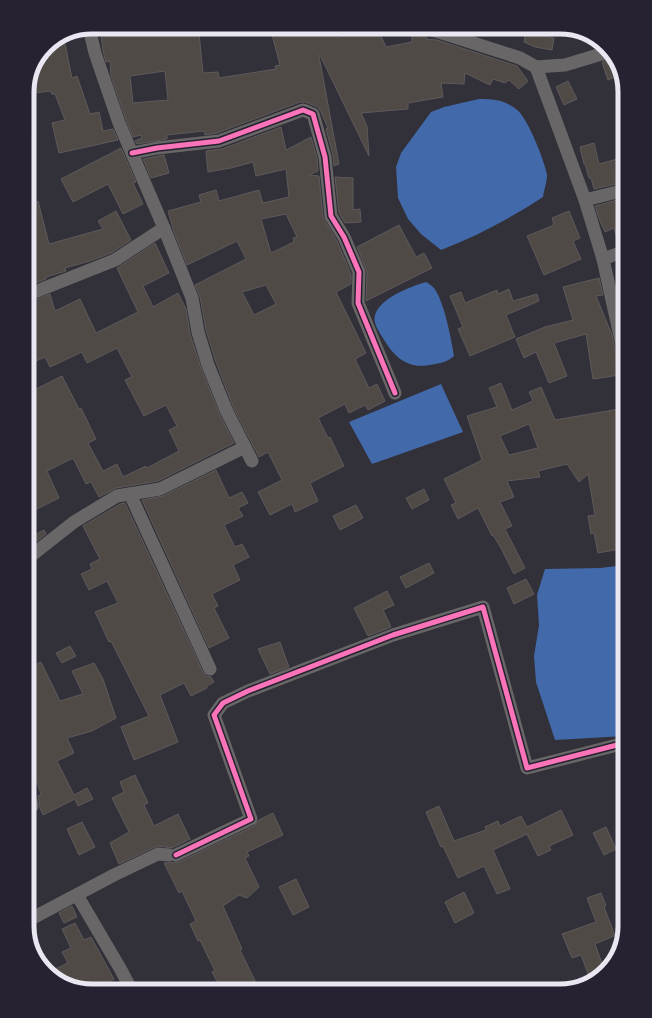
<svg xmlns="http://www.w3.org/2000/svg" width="652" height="1018" viewBox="0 0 652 1018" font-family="'Playfair Display',serif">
  <rect width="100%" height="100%" fill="#323038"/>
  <g fill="#4269aa">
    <path d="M479 99C494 99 504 100 516 109 527 116 545 162 547 175 547 182 544 190 543 197 511 218 477 236 441 250L421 234 408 219 398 198 396 167 401 153 431 112 444 107Z"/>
    <path d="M426 282C428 283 431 285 433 287 444 299 451 339 454 356 448 361 443 363 435 364 407 371 394 357 381 335 377 328 373 322 375 315 381 297 410 287 426 282Z"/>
    <path d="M441 384 463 432 372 464 349 422Z"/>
    <path d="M625 565V736L555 740 536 682 534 656 539 625 537 595 545 569 600 568Z"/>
  </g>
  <g fill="#504a47" stroke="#5e5a5c" fill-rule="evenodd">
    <path d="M100 27H171L172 36 199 33 203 73 218 72 219 78 276 69 275 66 280 65 270 27H332L337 38 362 27H377L386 47 412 42V34L427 37 426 39 437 40 514 65 517 66 528 81 519 89 509 80 505 83 493 79 490 85 465 73 464 84 441 83 443 97 408 103V109L361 113 367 126 369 156 320 55 319 56 339 164 334 166 333 155 326 129 328 128 321 112 318 107 305 102H300L217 133 205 135 204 131 167 135V139L137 144 135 141 142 138 141 135 133 137 126 120 111 76 110 61 106 62 103 51ZM165 71 168 100 133 103 130 76Z"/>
    <path d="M526 31 546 33V36L554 38 552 50 535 47 524 42Z"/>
    <path d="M64 39 72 78 77 76 90 114 99 112 103 131 113 129 118 140 59 153 52 123 65 120 55 94H52L50 91 27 94V88L46 46Z"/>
    <path d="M613 58 620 75 608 80 602 62Z"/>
    <path d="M568 81 577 99 564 105 556 87Z"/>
    <path d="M281 127 286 150 311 137 317 158 318 171 309 175 319 176 323 217 337 241 351 274V284L336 292 366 353 355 359 369 388 377 384 385 401 368 410 365 405 349 413 345 404 318 418 328 438 330 437 344 466 310 483 318 501 295 512 292 504 270 515 258 492 282 480 268 452 259 457 234 409 216 362 206 330 200 297 195 285 246 259 237 241 187 265 174 232 168 211 201 202 199 195 216 190 219 201 259 190 263 203 289 197 286 169 256 176 253 162 231 168 208 172 207 163 206 151 222 149ZM286 214 297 237 293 238 294 242 271 253 261 219ZM266 285 276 304 254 315 242 292Z"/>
    <path d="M594 143 599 164 625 157V182L594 189 591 178H589L585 164H584L580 147Z"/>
    <path d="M121 148 136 182 133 183 143 204 123 214 108 184 73 202 61 179Z"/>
    <path d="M164 155 169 173 151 178 143 159Z"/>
    <path d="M335 177 353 178V210L360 209 361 222 345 223 339 213Z"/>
    <path d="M625 198V243L619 245 614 228 605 232 599 219 595 206Z"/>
    <path d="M38 201 49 244 103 229 98 221 116 211 131 240 111 253 90 261 65 268 66 271 46 277V279L27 286V205Z"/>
    <path d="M569 211 580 238 573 241 581 259 544 275 527 236 554 225 552 218Z"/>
    <path d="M399 225 416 257 424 253 432 268 366 301 367 272 357 247Z"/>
    <path d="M155 243 169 273 143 286 153 307 178 293 186 309 190 334 201 368 220 415 234 443 158 481 116 488 99 497 91 482 86 484 73 458 47 471 59 498 27 514V414L37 410 28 393 62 376 79 409 81 408 96 439 88 443 103 471 117 464 123 477 146 466 147 468 179 451 169 430 177 426 166 405 144 416 125 380 132 377 117 348 87 363 82 352 50 367 45 357 27 365V303L50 294 55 311 80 299 96 333 138 312 117 268Z"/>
    <path d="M599 278 603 295 596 296 612 335 620 375 593 379 586 334 554 343 567 376 549 383 536 352 524 358 516 339 545 327 573 320 563 287Z"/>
    <path d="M509 289 513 301 537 294 539 301 506 315 515 337 470 356 458 329 463 327 450 296 461 292 465 303 497 290 498 294Z"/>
    <path d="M501 383 512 410 533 401 529 392 541 387 555 420 625 408V548L598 553 594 533 591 534 588 516 595 515 588 474 579 482 567 464 538 471 540 477 507 481 514 497 500 502 512 526 505 529 525 568 514 574 501 548 493 535 492 536 478 508 458 519 451 505 456 503 444 479 482 460 467 416 497 407 489 388ZM529 424 538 448 509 455 500 436Z"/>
    <path d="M216 470 229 498 242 492 248 503 238 508 243 516 224 525 235 547 242 544 249 557 233 565 240 580 212 594 218 606 214 608 229 638 209 648 142 500 163 496Z"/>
    <path d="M424 489 429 500 412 509 406 498Z"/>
    <path d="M125 503 203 672 206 676 211 677 214 682 207 686V688L191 696 184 683 160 695 178 742 134 760 121 727 149 716 111 641 109 642 95 612 118 603 107 581 89 590 81 574 92 569 90 564 100 559 83 526 120 504Z"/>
    <path d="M356 505 363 518 340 530 333 516Z"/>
    <path d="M44 530 46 534 27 549V539Z"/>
    <path d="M429 563 434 573 406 588 400 577Z"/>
    <path d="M526 579 534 594 514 604 507 588Z"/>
    <path d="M387 591 394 605 383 610 391 627 368 636 354 608Z"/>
    <path d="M280 642 289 667 270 674 258 649Z"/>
    <path d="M70 646 76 656 62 663 56 653Z"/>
    <path d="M41 662 60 701 83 694 72 671 94 663 103 679 116 718 92 731 67 738 74 753 57 761 74 795 87 788 93 799 78 806 75 799 43 815 40 808 38 796 41 794 29 760 36 757 27 732V669Z"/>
    <path d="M135 775 148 803 144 805 154 826 178 814 190 839 172 848 159 846 155 847 119 864 110 843 129 832 112 798 124 792 120 782Z"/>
    <path d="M439 806 454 841 486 830 485 827 498 821 500 826 521 816 527 827 561 810 573 835 549 846 551 850 538 856 527 834 493 850 510 889 497 894 484 866 458 878 443 846 441 847 426 812Z"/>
    <path d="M273 813 283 835 247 852 249 856 245 858 259 887 247 898 239 895 223 906 242 949 240 950 260 991H226L222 984 219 985 212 972 215 971 200 940 198 941 190 924 196 921 182 891 179 893 164 863 179 862 254 826 259 820Z"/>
    <path d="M82 822 95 847 79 855 67 829Z"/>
    <path d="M606 827 616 849 604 855 593 833Z"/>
    <path d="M296 879 309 907 293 915 279 887Z"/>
    <path d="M464 892 474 913 455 923 445 902Z"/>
    <path d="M601 893 606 906 604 907 614 933V936L595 944 604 969 597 976 590 979 581 955 572 958 562 934 596 922 587 898Z"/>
    <path d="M72 906 77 917 64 923 59 913Z"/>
    <path d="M75 923 84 940 91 937 114 979 92 991 59 981 53 970 68 963 62 952 71 948 62 929Z"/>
  </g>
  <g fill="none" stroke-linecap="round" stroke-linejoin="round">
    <g stroke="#686666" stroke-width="13">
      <path d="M417 27 439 32 520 58 536 67 565 65 608 52"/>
      <path d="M89 28 95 53 119 123 164 228 192 298 198 332 208 365 227 412 252 461"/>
      <path d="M536 67 585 200 603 259 625 359"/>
      <path d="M132 153 157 148 219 141 303 110 313 114 325 157 331 216 344 237 359 272 358 303 395 393"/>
      <path d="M585 200 625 190"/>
      <path d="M603 259 625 251"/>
      <path d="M27 295 115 260 164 228"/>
      <path d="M130 494 210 669"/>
      <path d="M27 559 74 522 117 496 160 489 245 447"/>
      <path d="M27 809 32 806 27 785"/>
      <path d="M176 855 251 819 214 715 223 703 248 691 393 635 483 607 527 768 625 743"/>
      <path d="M77 895 121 970 132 991"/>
      <path d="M27 921 114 875 158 854 169 855"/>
      <path d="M622 938 625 907"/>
    </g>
    <defs>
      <g id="cycleway">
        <path d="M132 153 157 148 219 141 303 110 313 114 325 157 331 216 344 237 359 272 358 303 395 393"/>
        <path d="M176 855 251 819 214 715 223 703 248 691 393 635 483 607 527 768 625 743"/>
      </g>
    </defs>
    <use href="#cycleway" stroke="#272231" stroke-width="8"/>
    <use href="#cycleway" stroke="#fb73b8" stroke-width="5"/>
  </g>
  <path d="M0 0H652V1018H0ZM92 34H560A58 58 0 0 1 618 92V926A58 58 0 0 1 560 984H92A58 58 0 0 1 34 926V92A58 58 0 0 1 92 34Z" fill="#272231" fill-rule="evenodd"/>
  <path fill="none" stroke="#eae7f2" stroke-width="5" d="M92 34H560A58 58 0 0 1 618 92V926A58 58 0 0 1 560 984H92A58 58 0 0 1 34 926V92A58 58 0 0 1 92 34Z"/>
</svg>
